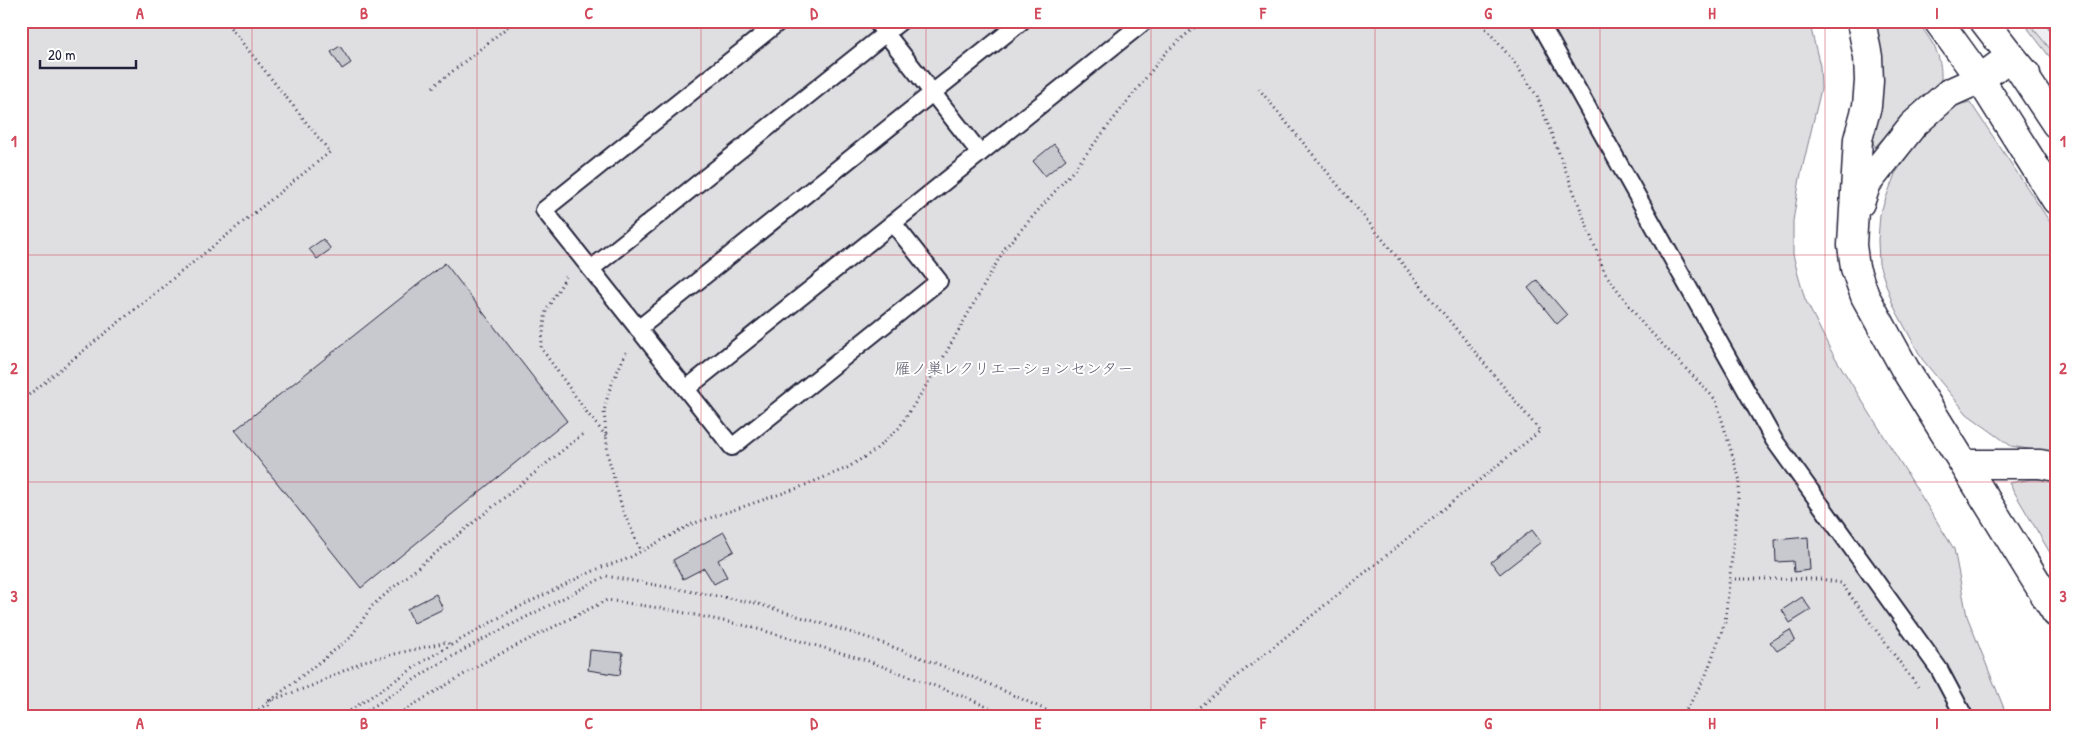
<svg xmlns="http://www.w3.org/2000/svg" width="2077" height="737" viewBox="0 0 2077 737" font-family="'Patrick Hand','Klee One',sans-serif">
  <rect width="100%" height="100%" fill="#fff"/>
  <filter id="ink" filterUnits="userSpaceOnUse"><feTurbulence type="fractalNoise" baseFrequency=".02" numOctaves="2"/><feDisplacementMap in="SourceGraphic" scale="10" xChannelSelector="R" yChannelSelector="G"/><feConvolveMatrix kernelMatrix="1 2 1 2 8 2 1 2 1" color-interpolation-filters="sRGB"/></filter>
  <g filter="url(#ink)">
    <path fill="#eeeef1" d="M2027 21H2056V56L2050 49Z"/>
    <g fill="#dfdfe2" stroke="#80808e">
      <path d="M21 21H1809L1820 66 1821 89 1800 178 1793 221V254L1798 275 1805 299 1830 349 1954 549 1967 616 2007 716H21Z"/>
      <path d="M1875 21H1917C1932 42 1942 53 1941 80L1904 115 1875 147 1871 138C1884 91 1886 70 1875 21Z"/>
      <path d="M2022 21H2027L2056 56V65Z"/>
      <path d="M1970 102 2056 231V454L2011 446 1967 414 1922 359 1893 305 1879 264 1878 240 1880 214 1895 174 1921 136 1957 105Z"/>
      <path d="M2032 479 2056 480V563L2009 483Z"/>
    </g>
    <g fill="#c8c8cf" stroke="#22223b">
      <path d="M340 46 351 63 342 69 331 52Z"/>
      <path d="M1054 144 1066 159 1045 176 1033 161Z"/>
      <path d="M323 239 331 249 317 259 309 249Z"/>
      <path d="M445 263 567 421 361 588 235 430Z"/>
      <path d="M1537 280 1567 315 1557 324 1528 288Z"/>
      <path d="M1532 530 1541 542 1500 574 1491 562Z"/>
      <path d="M724 532 734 551 718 560 727 577 714 584 704 568 683 579 673 560Z"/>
      <path d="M1808 537 1810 570 1794 572 1793 561 1776 562 1775 540Z"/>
      <path d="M436 594 443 609 414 623 407 609Z"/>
      <path d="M1802 597 1811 610 1790 623 1782 610Z"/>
      <path d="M1790 630 1795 640 1777 651 1770 642Z"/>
      <path d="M590 650 623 653 620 675 588 670Z"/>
    </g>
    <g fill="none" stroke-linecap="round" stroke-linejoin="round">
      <defs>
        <g id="service">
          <path d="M780 21 544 210 732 447 939 281 893 223"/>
          <path d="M876 21 980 153"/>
          <path d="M1539 21 1774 440 1939 669 1964 716"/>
          <path d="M591 269 901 21"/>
          <path d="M638 329 1022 21"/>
          <path d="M686 389 1145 21"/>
        </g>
        <g id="tertiary">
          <path d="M1861 21 1868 57 1869 81 1867 106 1858 139 1852 245 1855 268 1865 296 1905 369 2056 613"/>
          <path d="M1860 203 1867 183 1913 125 1949 93 1980 79 2011 56 2026 74"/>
          <path d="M1966 464H2040L2056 467"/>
        </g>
        <g id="primary">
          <path d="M1938 21 1980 79 2056 200"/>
          <path d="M1984 21 2011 56 2056 124"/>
        </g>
      </defs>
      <use href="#service" stroke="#22223b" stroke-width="20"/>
      <use href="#tertiary" stroke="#22223b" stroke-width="31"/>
      <use href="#primary" stroke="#22223b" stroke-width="31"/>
      <g stroke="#22223b" stroke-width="3" stroke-dasharray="1 4" stroke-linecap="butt">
        <path d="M1479 21 1513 60 1537 96 1605 273 1642 323 1716 400 1740 481 1725 622 1706 675 1683 716"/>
        <path d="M433 87 515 21"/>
        <path d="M566 277 546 311 541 348 588 414 606 436"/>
        <path d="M626 352 609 391 604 411 608 456 623 511 641 551"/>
        <path d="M21 401 330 152 225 21"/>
        <path d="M1730 579H1821L1841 583 1918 687"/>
        <path d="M251 716 350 638 372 606 395 586 584 433"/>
        <path d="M267 716 269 701 314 685 364 661 447 642 451 646"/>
        <path d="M342 716 427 659 509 612 572 581 602 567 625 560 692 524 798 488 847 468 874 451 899 428 938 367 1005 248 1073 171 1166 52 1202 21"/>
        <path d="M359 716 432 668 476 643 606 576 755 603 869 638 980 680 1059 716"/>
        <path d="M395 716 486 661 607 600 666 609 747 626 863 659 970 699 1006 716"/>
        <path d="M1188 716 1540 431 1259 89"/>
      </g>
      <use href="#service" stroke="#fff" stroke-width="16"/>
      <use href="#tertiary" stroke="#fff" stroke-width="28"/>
      <use href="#primary" stroke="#fff" stroke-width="28"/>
      <defs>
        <path id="rail" d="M2046 21 2056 33"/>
      </defs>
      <use href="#rail" stroke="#22223b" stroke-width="5.5"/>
      <use href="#rail" stroke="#fff" stroke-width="4" stroke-dasharray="11" stroke-linecap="butt"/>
    </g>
  </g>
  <path fill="none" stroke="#d1495b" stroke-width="1" stroke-opacity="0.55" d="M252 21V716M477 21V716M701 21V716M926 21V716M1151 21V716M1375 21V716M1600 21V716M1825 21V716M21 255H2056M21 482H2056"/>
  <g text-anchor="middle" stroke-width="4" stroke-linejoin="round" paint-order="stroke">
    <g font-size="16" fill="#5b5b6d" stroke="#fff">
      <text x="1014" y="374">雁ノ巣レクリエーションセンター</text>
    </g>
  </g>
  <rect width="2077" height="737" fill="none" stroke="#fff" stroke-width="55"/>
  <path d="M40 60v8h96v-8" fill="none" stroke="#22223b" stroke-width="2.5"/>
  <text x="48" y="60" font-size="15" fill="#22223b" stroke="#ffffff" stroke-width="4" paint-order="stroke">20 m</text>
  <rect x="28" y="28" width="2022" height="682" fill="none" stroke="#d1495b" stroke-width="2"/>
  <g font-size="16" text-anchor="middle" font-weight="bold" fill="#d1495b">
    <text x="140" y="19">A</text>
    <text x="364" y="19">B</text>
    <text x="589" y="19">C</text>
    <text x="814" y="19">D</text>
    <text x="1038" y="19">E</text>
    <text x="1263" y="19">F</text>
    <text x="1488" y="19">G</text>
    <text x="1712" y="19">H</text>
    <text x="1937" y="19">I</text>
    <text x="14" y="147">1</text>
    <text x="2063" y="147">1</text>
    <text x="14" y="374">2</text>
    <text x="2063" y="374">2</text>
    <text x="14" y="602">3</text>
    <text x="2063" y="602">3</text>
    <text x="140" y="729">A</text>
    <text x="364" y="729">B</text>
    <text x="589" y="729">C</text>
    <text x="814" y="729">D</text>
    <text x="1038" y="729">E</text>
    <text x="1263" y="729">F</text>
    <text x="1488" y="729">G</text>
    <text x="1712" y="729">H</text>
    <text x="1937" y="729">I</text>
  </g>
</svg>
